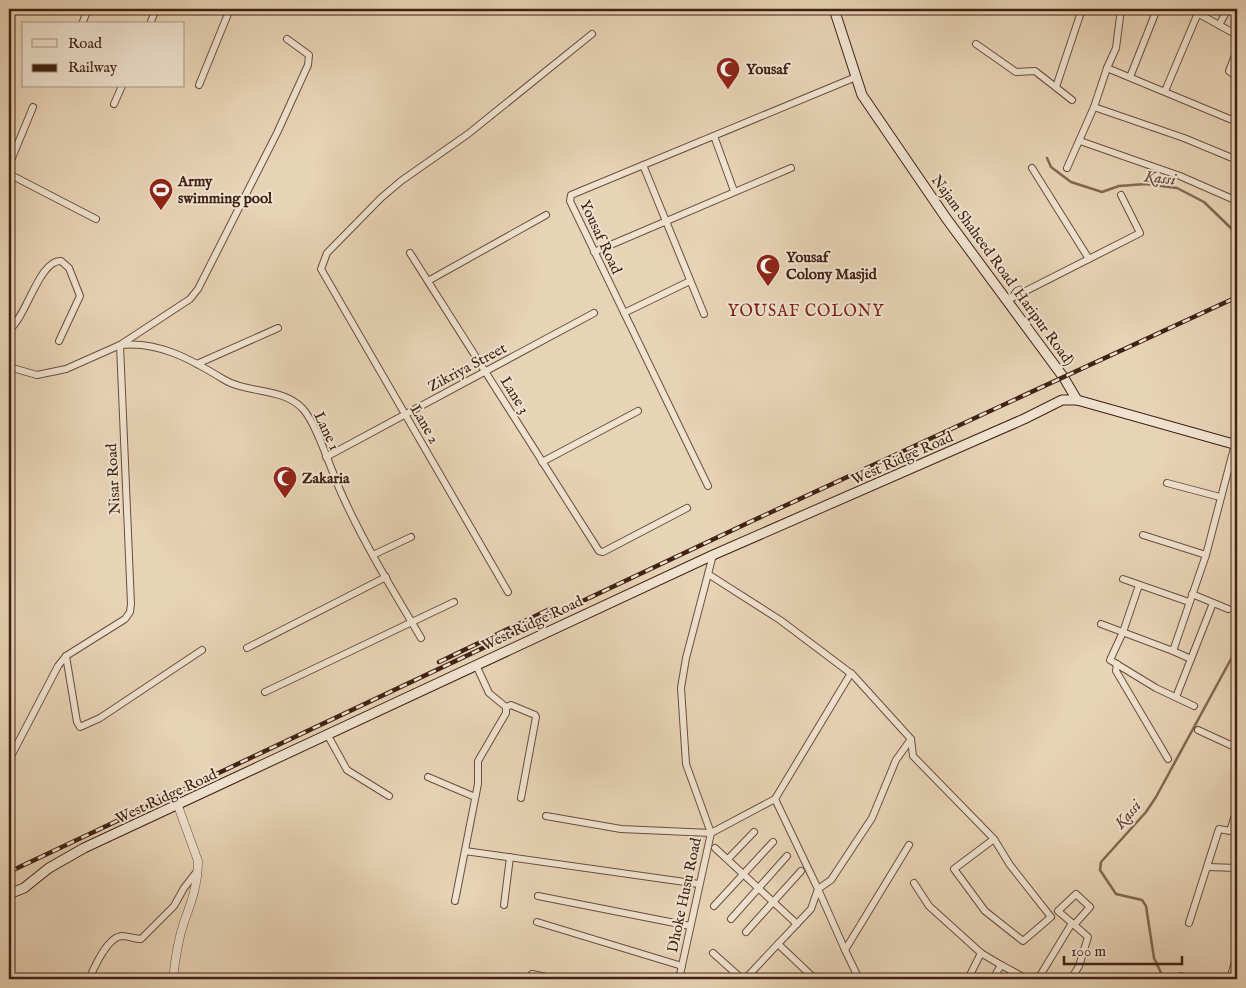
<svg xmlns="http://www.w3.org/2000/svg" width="1246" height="988" viewBox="0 0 1246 988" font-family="'IM FELL English',serif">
  <rect width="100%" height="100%" fill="#e7d3b5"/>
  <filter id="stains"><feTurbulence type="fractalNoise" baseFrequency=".004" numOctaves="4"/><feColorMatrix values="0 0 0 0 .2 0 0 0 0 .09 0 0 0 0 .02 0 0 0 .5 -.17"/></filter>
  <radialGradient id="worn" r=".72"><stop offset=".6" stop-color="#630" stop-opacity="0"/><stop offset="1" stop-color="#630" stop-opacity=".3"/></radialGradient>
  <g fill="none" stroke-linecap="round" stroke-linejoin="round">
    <g stroke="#826753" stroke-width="2.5">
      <path d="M1047 158 1051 167 1071 182 1102 192 1119 186 1146 184 1177 188 1204 202 1237 234"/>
      <path d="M1237 589 1235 598 1237 605"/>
      <path d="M1164 979 1154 958 1146 906 1142 900 1116 894 1100 870 1101 862 1146 812 1156 797 1237 648"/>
    </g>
    <defs>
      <g id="minor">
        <path d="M1121 9 1116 48 1107 68 1237 122"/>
        <path d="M1190 9 1237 35"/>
        <path d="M82 24 88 9"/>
        <path d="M150 24 156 9"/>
        <path d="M1219 25 1228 9"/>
        <path d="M976 44 1016 72 1035 71 1072 100"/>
        <path d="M1237 50 1229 71 1237 77"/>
        <path d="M1130 77 1157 9"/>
        <path d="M199 85 230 9"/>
        <path d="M1056 87 1082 9"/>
        <path d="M1165 91 1198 13"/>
        <path d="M114 104 122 86"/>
        <path d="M1094 107 1184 138 1237 160"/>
        <path d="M714 136 734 191"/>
        <path d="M1080 141 1180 176 1237 201"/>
        <path d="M9 165 33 107"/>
        <path d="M643 165 704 314"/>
        <path d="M1032 168 1089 259"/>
        <path d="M1067 168 1094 107 1107 68"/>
        <path d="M9 174 96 219"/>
        <path d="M594 252 791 168"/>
        <path d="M410 253 599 551 603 552 687 508"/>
        <path d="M428 281 546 215"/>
        <path d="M1006 301 1140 233 1121 195"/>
        <path d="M624 313 690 281"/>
        <path d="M9 330C27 316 39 260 61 261L69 268 80 296 59 341"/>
        <path d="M121 345C159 341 192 360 223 379 247 394 283 387 303 409 318 426 333 477 344 499 366 547 394 592 421 638"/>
        <path d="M197 364 278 328"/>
        <path d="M9 367 37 375 66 369 120 345 190 299 198 289 277 133 308 65 309 55 287 39"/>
        <path d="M326 457 594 313"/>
        <path d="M542 462 638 411"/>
        <path d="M1167 483 1220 497"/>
        <path d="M708 486 570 201 571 195 856 77"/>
        <path d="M1143 535 1206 555"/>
        <path d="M373 555 411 537"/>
        <path d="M708 574 780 620 853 675 911 739 913 756 994 839 1010 865 1051 917 1023 941 985 911 954 869 994 839"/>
        <path d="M1123 579 1189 602"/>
        <path d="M1139 585 1123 632 1110 660 1156 688 1194 706"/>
        <path d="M508 592 321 269 327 253 381 198 401 181 468 134 592 34"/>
        <path d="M1192 594 1228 609"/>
        <path d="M1101 624 1173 651 1206 555 1235 444"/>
        <path d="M247 648 386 577"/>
        <path d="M1173 651 1191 659"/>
        <path d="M66 656 77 722 80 727 100 718 202 650"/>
        <path d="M1117 664 1116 671 1168 759"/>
        <path d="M476 665 489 693 506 707 511 705 535 715 536 717 521 798"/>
        <path d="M265 692 454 602"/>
        <path d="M1176 697 1213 603"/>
        <path d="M1198 730 1237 748"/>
        <path d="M327 734 347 770 389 796"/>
        <path d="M9 760 58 666 66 656 125 619 130 612 131 604 120 345"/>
        <path d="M428 777 475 797"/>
        <path d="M775 799 851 673"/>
        <path d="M546 816 621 829 711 833 775 799 818 889 811 909 745 979"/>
        <path d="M715 848 797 924"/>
        <path d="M465 851 699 884"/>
        <path d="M728 859 754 832"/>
        <path d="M1208 867 1237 868"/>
        <path d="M914 883 929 906 981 953"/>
        <path d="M538 896 690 926"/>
        <path d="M455 901 478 784V761L506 713V707"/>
        <path d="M504 905 510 857"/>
        <path d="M714 906 773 842"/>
        <path d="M731 919 787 856"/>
        <path d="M537 922 682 966"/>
        <path d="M1072 923 1058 911 1076 894 1090 907 1074 925"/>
        <path d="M1189 923 1219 829 1230 831 1237 809"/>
        <path d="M746 932 801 871"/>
        <path d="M778 944 815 979"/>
        <path d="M845 950 818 889 831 880 872 818 896 760 911 739"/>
        <path d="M713 953 742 979"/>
        <path d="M532 974 556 979"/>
        <path d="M89 979C94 968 107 937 122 936 128 936 135 939 141 939L174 906 184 888 198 870"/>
        <path d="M679 979 711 833 686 764 681 688 686 658 713 555"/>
        <path d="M859 979 845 950 909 845"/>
        <path d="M968 979 981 953 1001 965"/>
        <path d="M993 979 1001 965 1027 979"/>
        <path d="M1038 979 1072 923 1088 937 1079 966 1071 979"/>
        <path d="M1181 979V976"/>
        <path d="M1230 979 1237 955"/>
      </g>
      <path id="tertiary" d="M173 979C175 960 178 940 184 922 192 901 198 883 198 861L178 806"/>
      <g id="secondary">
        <path d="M834 9 862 95 946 218 1064 378 1077 400"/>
        <path d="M9 894 24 888 49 868 84 848 713 555 1024 419 1062 400H1077L1237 445"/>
      </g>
    </defs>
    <use href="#minor" stroke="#6a4e3c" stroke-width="8"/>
    <use href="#tertiary" stroke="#6a4e3c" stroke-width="9"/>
    <use href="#secondary" stroke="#402113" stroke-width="11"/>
    <use href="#minor" stroke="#efe2cf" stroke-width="6"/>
    <use href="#tertiary" stroke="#efe2cf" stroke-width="8"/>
    <use href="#secondary" stroke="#efe2cf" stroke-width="9"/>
    <defs>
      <g id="rail">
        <path d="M439 662 552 608"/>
        <path d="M9 872 752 521 1237 297"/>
      </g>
    </defs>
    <use href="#rail" stroke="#402113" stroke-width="4.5"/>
    <use href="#rail" stroke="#efe2cf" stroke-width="2.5" stroke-dasharray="8" stroke-linecap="butt"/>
  </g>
  <defs>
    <symbol id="mosque-pin" viewBox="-11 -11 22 30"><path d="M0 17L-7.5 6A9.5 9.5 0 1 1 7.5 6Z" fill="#8f2418" stroke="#efe2cf"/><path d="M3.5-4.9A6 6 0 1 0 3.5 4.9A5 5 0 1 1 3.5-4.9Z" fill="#fff"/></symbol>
    <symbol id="stadium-pin" viewBox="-11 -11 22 30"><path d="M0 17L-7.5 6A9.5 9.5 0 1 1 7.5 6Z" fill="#8f2418" stroke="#efe2cf"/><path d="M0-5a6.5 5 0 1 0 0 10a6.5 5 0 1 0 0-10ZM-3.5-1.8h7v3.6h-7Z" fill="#fff"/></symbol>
  </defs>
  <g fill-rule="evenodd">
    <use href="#mosque-pin" x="714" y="55" width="28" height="38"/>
    <use href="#stadium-pin" x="147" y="176" width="28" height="38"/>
    <use href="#mosque-pin" x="754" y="252" width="28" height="38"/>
    <use href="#mosque-pin" x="271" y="464" width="28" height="38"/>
  </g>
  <g text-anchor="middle" stroke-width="4" stroke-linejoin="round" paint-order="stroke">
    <g font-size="15" font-weight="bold" fill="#402113" stroke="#efe2cf" text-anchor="start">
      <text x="746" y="74">Yousaf</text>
      <text x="178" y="186">Army<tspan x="178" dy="17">swimming pool</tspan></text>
      <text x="786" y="262">Yousaf<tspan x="786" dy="17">Colony Masjid</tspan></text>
      <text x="302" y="483">Zakaria</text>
    </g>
    <g font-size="15" fill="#402113" stroke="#efe2cf">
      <text transform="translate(601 237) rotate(65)" y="5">Yousaf Road</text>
      <text transform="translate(1003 270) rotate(54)" y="5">Najam Shaheed Road (Haripur Road)</text>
      <text transform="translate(467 367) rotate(-28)" y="5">Zikriya Street</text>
      <text transform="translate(515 395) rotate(58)" y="5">Lane 3</text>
      <text transform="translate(425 424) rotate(60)" y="5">Lane 2</text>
      <text transform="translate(327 431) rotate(65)" y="5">Lane 1</text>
      <text transform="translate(902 458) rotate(-24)" y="5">West Ridge Road</text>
      <text transform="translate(113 479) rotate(-93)" y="5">Nisar Road</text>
      <text transform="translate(532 623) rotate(-25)" y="5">West Ridge Road</text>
      <text transform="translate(166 796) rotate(-25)" y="5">West Ridge Road</text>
      <text transform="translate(684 895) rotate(-78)" y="5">Dhoke Husu Road</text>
    </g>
    <g font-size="16" font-style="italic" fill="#614433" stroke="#efe2cf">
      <text transform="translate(1160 177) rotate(6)" y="6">Kassi</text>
      <text transform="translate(1127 814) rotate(-49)" y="6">Kassi</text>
    </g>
    <g font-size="16" letter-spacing="1" fill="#7a1f14" stroke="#efe2cf">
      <text x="806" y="316">YOUSAF COLONY</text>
    </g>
  </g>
  <rect width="1246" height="988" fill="none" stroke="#e7d3b5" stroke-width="30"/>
  <rect x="10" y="10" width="1226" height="968" fill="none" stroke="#402113" stroke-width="2.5"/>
  <rect x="15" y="15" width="1216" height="958" fill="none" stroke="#402113"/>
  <rect x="22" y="22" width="162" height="65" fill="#efe2cf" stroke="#a99584"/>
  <rect x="32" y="39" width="25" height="8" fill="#efe2cf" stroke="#a99584"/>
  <text x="68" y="48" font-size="15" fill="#402113">Road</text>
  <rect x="32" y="64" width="25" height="8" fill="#402113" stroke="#a99584"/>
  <text x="68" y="72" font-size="15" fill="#402113">Railway</text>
  <path d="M1064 956v8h118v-8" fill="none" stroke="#402113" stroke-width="2.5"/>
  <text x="1071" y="956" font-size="15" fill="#402113" stroke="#efe2cf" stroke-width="4" paint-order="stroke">100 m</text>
  <rect width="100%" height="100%" filter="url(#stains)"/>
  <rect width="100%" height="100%" fill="url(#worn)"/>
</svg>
